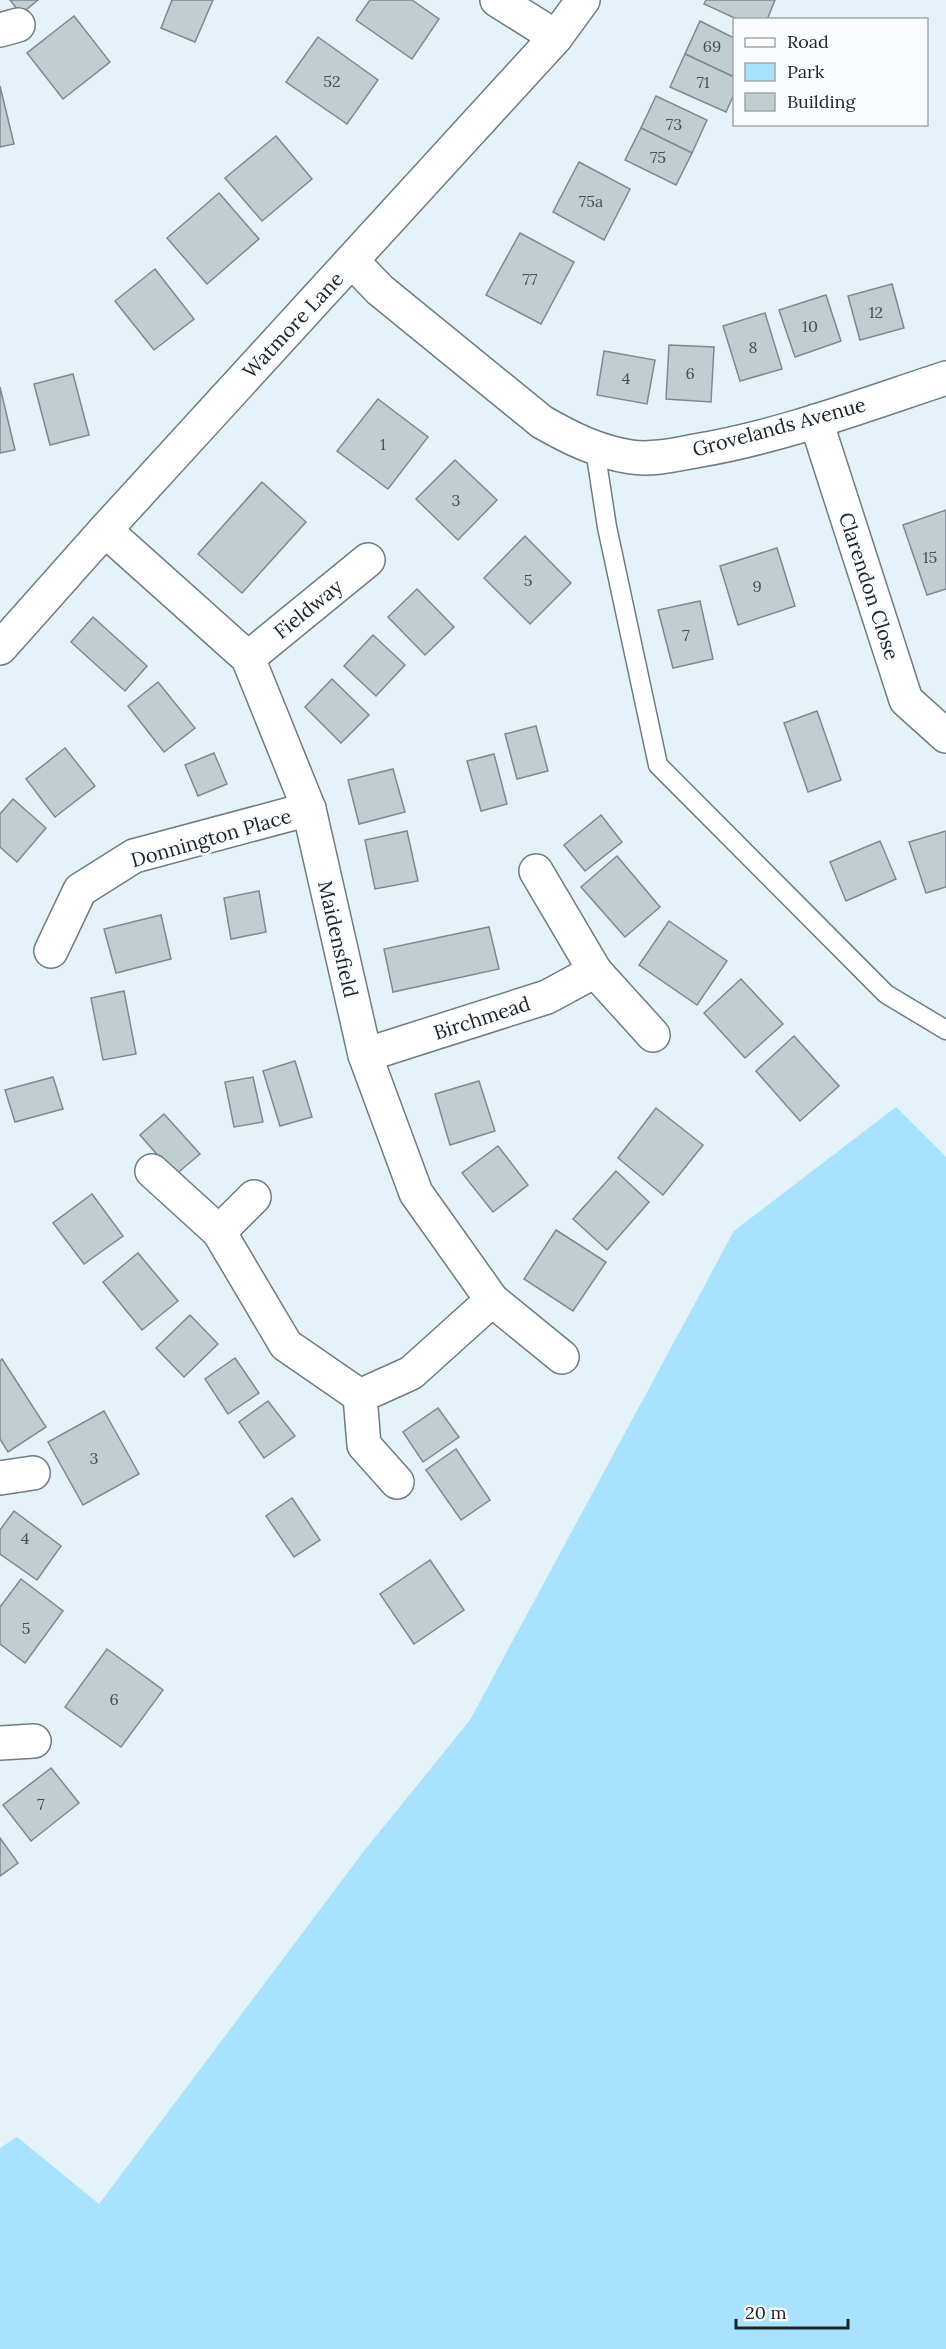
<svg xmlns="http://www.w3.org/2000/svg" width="946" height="2349" viewBox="0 0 946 2349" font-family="Lora,serif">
  <rect width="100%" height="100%" fill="#e4f2f9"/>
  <path fill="#a8e2ff" d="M896 1107 946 1157V2349H0V2148L17 2137 99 2204 364 1851 470 1720 734 1231Z"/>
  <g fill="#beced1" stroke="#7c8b8e" stroke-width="1.5">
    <path d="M10 0H38L21 14Z"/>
    <path d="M172 0H213L195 42 161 28Z"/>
    <path d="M370 0H412L439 19 412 59 356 20Z"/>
    <path d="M706 0H775L767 20H739L704 4Z"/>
    <path d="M74 16 110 62 63 99 27 53Z"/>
    <path d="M700 21 734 38V77L685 54Z"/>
    <path d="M318 37 378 80 347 124 286 82Z"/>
    <path d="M685 54 734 77V94L726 112 670 87Z"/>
    <path d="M0 86 14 144 0 147Z"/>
    <path d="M656 96 707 120 692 153 641 128Z"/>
    <path d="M641 128 692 153 676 185 625 160Z"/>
    <path d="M276 136 312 179 262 221 225 178Z"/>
    <path d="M579 162 630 189 604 240 553 212Z"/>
    <path d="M219 193 259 239 207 284 167 238Z"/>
    <path d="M520 233 574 262 541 324 486 295Z"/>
    <path d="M155 269 194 319 154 350 115 301Z"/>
    <path d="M892 284 904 328 860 340 848 296Z"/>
    <path d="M826 295 841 341 795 357 779 310Z"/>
    <path d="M765 313 782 369 740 381 723 326Z"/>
    <path d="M669 345 714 347 711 402 666 399Z"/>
    <path d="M604 351 655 360 647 404 597 395Z"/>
    <path d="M73 374 89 435 50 445 34 384Z"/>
    <path d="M0 387 15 450 0 453Z"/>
    <path d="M378 399 428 437 388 489 337 451Z"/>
    <path d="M455 460 497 500 458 540 416 499Z"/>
    <path d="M262 482 306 522 242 593 198 554Z"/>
    <path d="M946 510V589L927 595 903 525Z"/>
    <path d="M525 536 571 583 530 624 484 578Z"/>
    <path d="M777 548 795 606 738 625 720 566Z"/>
    <path d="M417 589 454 627 425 655 388 617Z"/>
    <path d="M700 601 713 659 673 668 658 610Z"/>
    <path d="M93 617 147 666 125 691 71 642Z"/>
    <path d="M373 635 405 665 376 696 344 666Z"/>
    <path d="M332 679 369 715 341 743 305 707Z"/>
    <path d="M158 682 195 728 164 752 128 706Z"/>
    <path d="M817 711 841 780 808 792 784 723Z"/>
    <path d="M536 726 548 771 517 779 505 734Z"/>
    <path d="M65 748 95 786 55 817 26 779Z"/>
    <path d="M214 753 227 784 198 796 185 765Z"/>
    <path d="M494 754 507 804 481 811 467 761Z"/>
    <path d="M393 769 405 812 359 824 348 780Z"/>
    <path d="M13 799 46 828 17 862 0 847V814Z"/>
    <path d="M601 815 622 842 585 871 564 845Z"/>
    <path d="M407 831 418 881 375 889 365 840Z"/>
    <path d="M946 831V887L926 893 909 842Z"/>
    <path d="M880 841 896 879 846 901 830 862Z"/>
    <path d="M617 856 660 907 625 937 581 887Z"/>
    <path d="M259 891 266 932 231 939 224 898Z"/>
    <path d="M161 915 171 959 116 973 104 929Z"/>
    <path d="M669 921 727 961 697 1005 639 965Z"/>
    <path d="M489 927 499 969 393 992 384 949Z"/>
    <path d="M741 979 783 1024 745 1058 704 1013Z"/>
    <path d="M124 991 136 1054 103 1060 91 998Z"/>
    <path d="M794 1036 839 1086 800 1121 756 1071Z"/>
    <path d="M295 1061 312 1117 280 1126 263 1071Z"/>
    <path d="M53 1077 63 1109 15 1122 5 1090Z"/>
    <path d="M253 1077 263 1122 234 1127 225 1082Z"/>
    <path d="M479 1081 495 1131 450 1145 435 1094Z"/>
    <path d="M656 1108 703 1145 663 1195 618 1158Z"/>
    <path d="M164 1114 200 1154 175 1175 140 1135Z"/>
    <path d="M498 1146 528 1185 493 1212 462 1173Z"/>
    <path d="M616 1171 649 1202 607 1250 573 1219Z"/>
    <path d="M92 1194 123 1236 84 1264 53 1223Z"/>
    <path d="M556 1230 606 1262 573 1311 524 1279Z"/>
    <path d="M138 1253 178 1301 142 1330 103 1282Z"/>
    <path d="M190 1315 218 1344 184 1377 156 1348Z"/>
    <path d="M235 1358 259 1393 228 1414 205 1379Z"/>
    <path d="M2 1359 46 1427 8 1452 0 1439V1361Z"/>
    <path d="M268 1401 295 1436 264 1458 239 1422Z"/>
    <path d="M438 1408 459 1437 423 1462 403 1432Z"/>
    <path d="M104 1411 139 1474 83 1505 48 1442Z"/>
    <path d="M456 1449 490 1500 461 1520 426 1470Z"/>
    <path d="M292 1498 320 1540 294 1557 266 1516Z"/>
    <path d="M14 1511 61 1546 37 1580 0 1554V1530Z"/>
    <path d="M430 1560 464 1610 414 1644 380 1594Z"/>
    <path d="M21 1579 63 1611 25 1663 0 1644V1607Z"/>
    <path d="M107 1649 163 1690 121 1747 65 1707Z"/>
    <path d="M51 1768 79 1803 31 1841 3 1805Z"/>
    <path d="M0 1838 18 1863 0 1876Z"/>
  </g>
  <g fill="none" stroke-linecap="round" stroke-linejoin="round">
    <defs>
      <path id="lane" d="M595 449 607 527 658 765 886 994 946 1030"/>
      <g id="street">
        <path d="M497 0 556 37"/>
        <path d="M0 30 18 25"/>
        <path d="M352 261 380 290 542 422C570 438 598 452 631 457 652 460 674 455 695 451 780 437 864 405 946 378"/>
        <path d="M816 421 906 700 946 736"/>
        <path d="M105 530 248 658 309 809 365 1055 416 1193 492 1300 562 1357"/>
        <path d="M0 648 105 530 556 37 583 0"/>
        <path d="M248 658 368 560"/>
        <path d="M536 871 595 971"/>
        <path d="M51 951 80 890 134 856 309 809"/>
        <path d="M365 1055 547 997 595 971 653 1035"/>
        <path d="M152 1171 219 1232 286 1345 360 1396 411 1373 492 1300"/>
        <path d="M219 1232 254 1197"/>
        <path d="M360 1396 364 1445 397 1482"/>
        <path d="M0 1478 33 1473"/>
        <path d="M0 1743 34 1741"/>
      </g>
    </defs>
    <use href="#lane" stroke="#707c82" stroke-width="21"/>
    <use href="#street" stroke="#707c82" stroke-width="36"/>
    <use href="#lane" stroke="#fff" stroke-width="18"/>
    <use href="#street" stroke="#fff" stroke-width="33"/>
  </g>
  <g text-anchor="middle" stroke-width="6" stroke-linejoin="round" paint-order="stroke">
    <g font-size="16" fill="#484f52">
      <text x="712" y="52">69</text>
      <text x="332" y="87">52</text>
      <text x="703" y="88">71</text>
      <text x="674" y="130">73</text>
      <text x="658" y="163">75</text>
      <text x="591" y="207">75a</text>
      <text x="530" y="285">77</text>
      <text x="876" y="318">12</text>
      <text x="810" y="332">10</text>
      <text x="753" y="353">8</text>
      <text x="690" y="379">6</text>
      <text x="626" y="384">4</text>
      <text x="383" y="450">1</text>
      <text x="456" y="506">3</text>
      <text x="930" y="563">15</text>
      <text x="528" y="586">5</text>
      <text x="757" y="592">9</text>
      <text x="686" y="641">7</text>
      <text x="94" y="1464">3</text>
      <text x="25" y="1544">4</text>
      <text x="26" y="1634">5</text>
      <text x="114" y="1705">6</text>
      <text x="41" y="1810">7</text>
    </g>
    <g font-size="20" fill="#202528" stroke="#fafdff">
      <text transform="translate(293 325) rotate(-47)" y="7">Watmore Lane</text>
      <text transform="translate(779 427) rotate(-15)" y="7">Grovelands Avenue</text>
      <text transform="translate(869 586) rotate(72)" y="7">Clarendon Close</text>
      <text transform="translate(308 609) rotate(-39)" y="7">Fieldway</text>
      <text transform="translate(211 838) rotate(-16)" y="7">Donnington Place</text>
      <text transform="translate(338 939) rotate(77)" y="7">Maidensfield</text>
      <text transform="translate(482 1018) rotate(-18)" y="7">Birchmead</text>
    </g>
  </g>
  <rect x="733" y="18" width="195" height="108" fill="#fafdff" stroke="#a3a7a9" stroke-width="1.5"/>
  <rect x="745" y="38" width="30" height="9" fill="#ffffff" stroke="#a3a7a9" stroke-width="1.5"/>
  <text x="787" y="48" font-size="18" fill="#202528">Road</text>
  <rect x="745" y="63" width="30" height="18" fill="#a8e2ff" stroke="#a3a7a9" stroke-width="1.5"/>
  <text x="787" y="78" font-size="18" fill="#202528">Park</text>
  <rect x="745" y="93" width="30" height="18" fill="#beced1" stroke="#a3a7a9" stroke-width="1.5"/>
  <text x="787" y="108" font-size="18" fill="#202528">Building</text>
  <path d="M736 2319v9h112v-9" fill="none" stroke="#202528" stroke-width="3"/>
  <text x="745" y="2319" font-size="18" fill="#202528" stroke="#fafdff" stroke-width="4.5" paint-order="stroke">20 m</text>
</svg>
